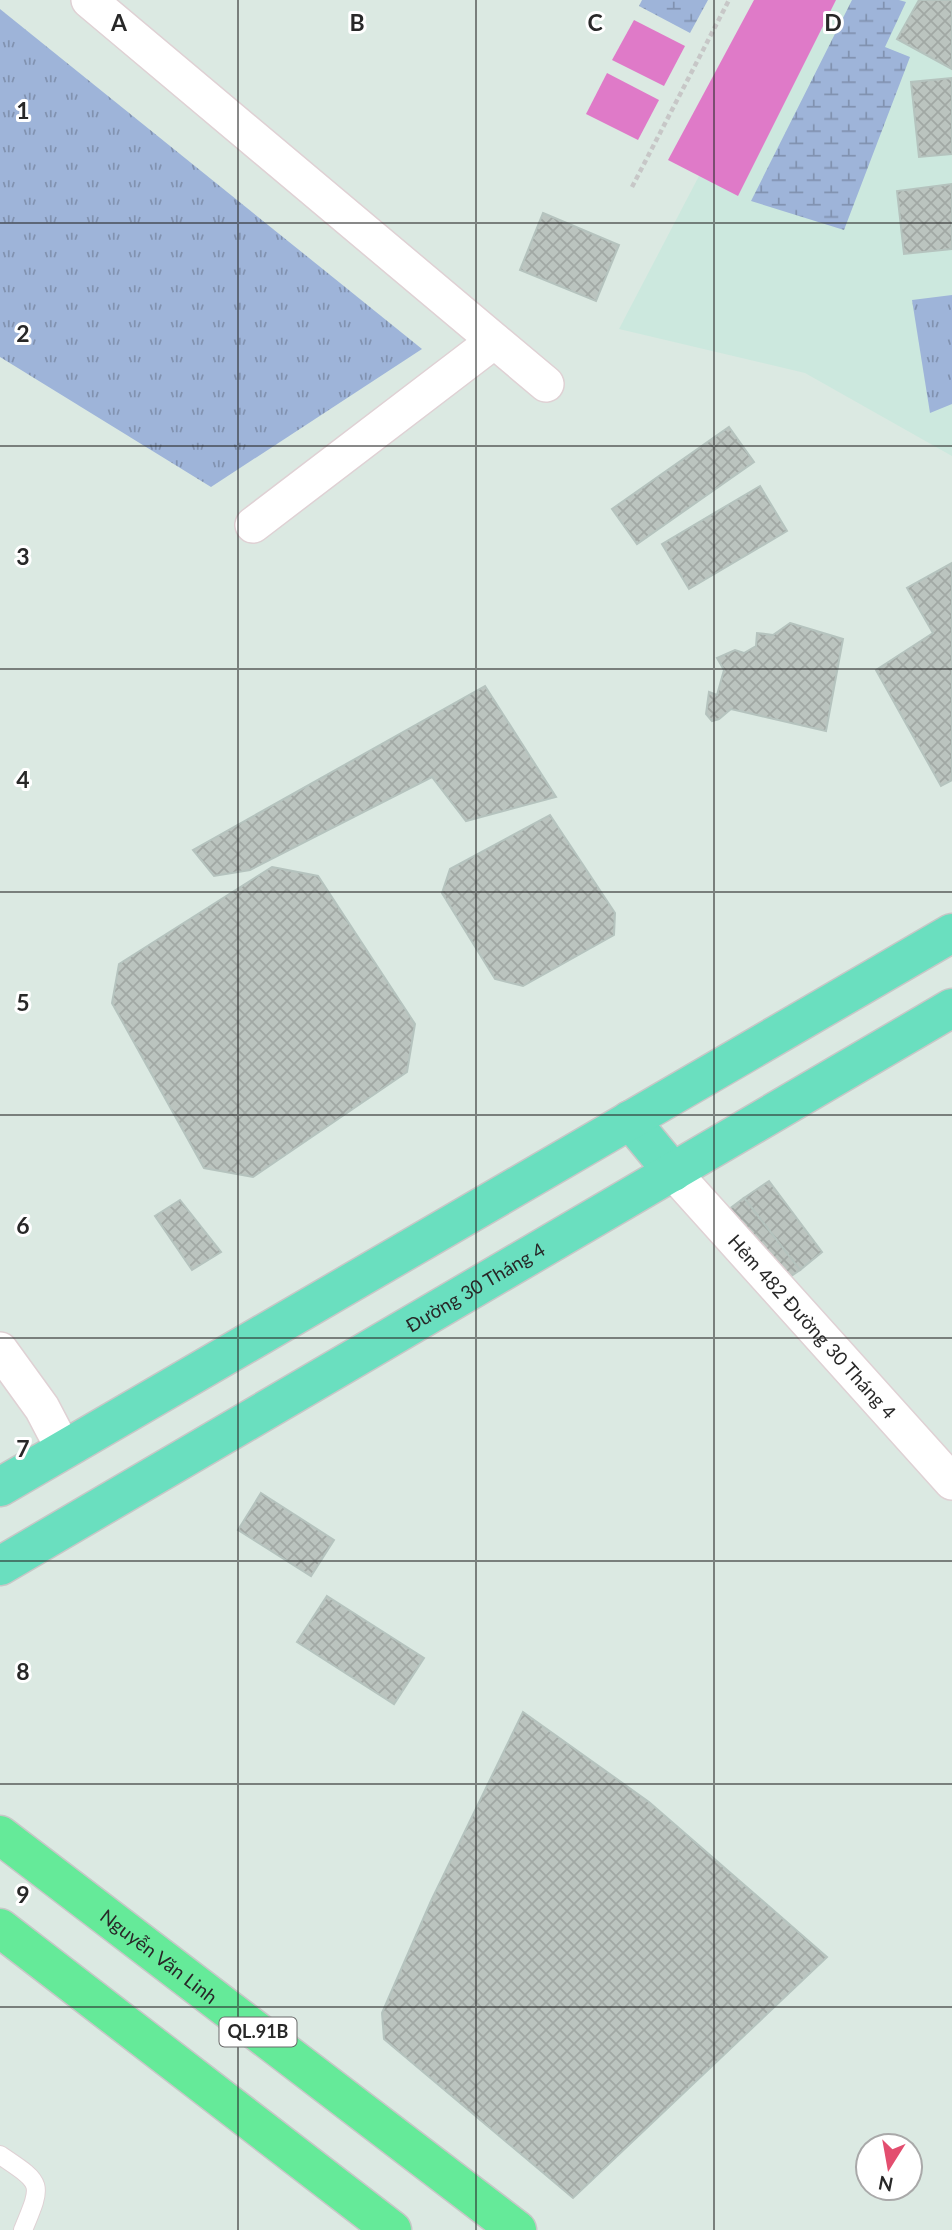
<svg xmlns="http://www.w3.org/2000/svg" width="952" height="2230" viewBox="0 0 952 2230" font-family="Lato,sans-serif">
  <defs>
    <pattern id="grass-tufts" width="24" height="20" patternUnits="userSpaceOnUse" patternTransform="scale(1.75)"><rect width="24" height="20" fill="#9eb4d9"/><path d="M3 7l-1-3M5 7V3M7 7l1-3M15 17l-1-3M17 17v-4M19 17l1-3" fill="none" stroke="#8192b0"/></pattern>
    <pattern id="wetland-marsh" width="20" height="14" patternUnits="userSpaceOnUse" patternTransform="scale(1.75)"><rect width="20" height="14" fill="#9eb4d9"/><path d="M1 5h8M5 5V1M11 12h8M15 12V8" fill="none" stroke="#8192b0"/></pattern>
    <pattern id="building-cross-hatch" width="8" height="8" patternUnits="userSpaceOnUse" patternTransform="scale(1.75)"><rect width="8" height="8" fill="#bbc4bf"/><path d="M0 0l8 8M0 8l8-8" fill="none" stroke="#a1a8a4"/></pattern>
  </defs>
  <rect width="100%" height="100%" fill="#dbe9e2"/>
  <path fill="#cce8de" d="M791 0H952V456L805 373 619 329Z"/>
  <g fill="url(#grass-tufts)">
    <path d="M0 9 422 349 211 487 0 357Z"/>
    <path d="M952 295V404L930 413 912 300Z"/>
  </g>
  <g fill="url(#wetland-marsh)">
    <path d="M642 0H708L690 33 639 6Z"/>
    <path d="M852 0H899L906 2 885 47 910 57 844 230 751 201Z"/>
  </g>
  <g fill="#df7ac8">
    <path d="M754 0H836L738 196 668 160Z"/>
    <path d="M634 20 685 46 664 86 612 60Z"/>
    <path d="M607 73 659 100 638 140 586 114Z"/>
  </g>
  <g fill="url(#building-cross-hatch)" stroke="#b5c3be" stroke-width="2">
    <path d="M919 0H952V69L897 39Z"/>
    <path d="M952 78V154L919 157 911 82Z"/>
    <path d="M952 184V249L904 254 897 191Z"/>
    <path d="M543 213 619 245 596 301 520 270Z"/>
    <path d="M729 427 754 462 637 544 612 509Z"/>
    <path d="M760 486 787 531 689 589 662 544Z"/>
    <path d="M952 563V780L941 786 876 670 933 633 907 588Z"/>
    <path d="M790 623 843 639 826 731 731 709 719 719 712 721 706 714 709 692 717 695 724 670 717 658 735 650 744 653 756 646 757 633 773 635Z"/>
    <path d="M485 686 556 797 466 821 432 777 250 870 214 876 193 850Z"/>
    <path d="M550 815 615 913 614 935 523 986 495 979 442 893 450 869Z"/>
    <path d="M272 867 318 876 415 1024 407 1072 253 1177 204 1168 112 1003 119 964Z"/>
    <path d="M769 1181 822 1252 800 1270 744 1198Z"/>
    <path d="M744 1198 800 1270 781 1283 724 1213Z"/>
    <path d="M180 1200 221 1252 192 1270 155 1216Z"/>
    <path d="M261 1493 334 1540 311 1576 238 1530Z"/>
    <path d="M327 1596 424 1658 394 1704 297 1642Z"/>
    <path d="M523 1712 649 1802 827 1957 573 2198 384 2039 382 2013 431 1901Z"/>
  </g>
  <g fill="none" stroke-linecap="round" stroke-linejoin="round">
    <defs>
      <path id="lane" d="M0 2155C43 2184 43 2182 23 2230"/>
      <g id="street">
        <path d="M89 0 546 384"/>
        <path d="M253 525 494 341"/>
        <path id="s1" d="M673 1172 952 1482"/>
        <path d="M0 1350 42 1408 64 1450"/>
      </g>
      <g id="primary">
        <path d="M630 1120 673 1172"/>
        <path d="M0 1487 952 933"/>
        <path id="s2" d="M0 1566 952 1008"/>
      </g>
      <g id="highway">
        <path id="s3" d="M0 1835 517 2230"/>
        <path d="M0 1928 392 2230"/>
      </g>
    </defs>
    <use href="#lane" stroke="#dfd1d4" stroke-width="20"/>
    <use href="#street" stroke="#dfd1d4" stroke-width="38"/>
    <use href="#primary" stroke="#c7c7c7" stroke-width="41"/>
    <use href="#highway" stroke="#c7c7c7" stroke-width="41"/>
    <path stroke="#c7c7c7" stroke-width="4.5" stroke-dasharray="5 3.5" stroke-linecap="butt" d="M632 187 729 0"/>
    <use href="#lane" stroke="#fff" stroke-width="18"/>
    <use href="#street" stroke="#fff" stroke-width="35"/>
    <use href="#primary" stroke="#6adfbf" stroke-width="38"/>
    <use href="#highway" stroke="#65ea99" stroke-width="38"/>
  </g>
  <path fill="none" stroke="#282828" stroke-width="2" stroke-opacity="0.55" d="M238 0V2230M476 0V2230M714 0V2230M0 223H952M0 446H952M0 669H952M0 892H952M0 1115H952M0 1338H952M0 1561H952M0 1784H952M0 2007H952"/>
  <g text-anchor="middle" stroke-width="6" stroke-linejoin="round" paint-order="stroke">
    <rect fill="#fff" stroke="#686868" stroke-width="2" x="219.5" y="2017.5" width="77" height="29" rx="5"/>
    <g font-size="18" font-weight="bold" fill="#282828">
      <text x="258" y="2038">QL.91B</text>
    </g>
    <g font-size="19" fill="#282828" stroke="#fff">
      <text dy="7" stroke="none"><textPath href="#s2" startOffset="551">Đường 30 Tháng 4</textPath></text>
      <text dy="7" stroke="none"><textPath href="#s1" startOffset="208">Hẻm 482 Đường 30 Tháng 4</textPath></text>
      <text dy="7" stroke="none"><textPath href="#s3" startOffset="200">Nguyễn Văn Linh</textPath></text>
    </g>
  </g>
  <g font-size="23" text-anchor="middle" font-weight="bold" fill="#282828" stroke="#fff" stroke-width="6" stroke-linejoin="round" paint-order="stroke">
    <text x="119" y="31">A</text>
    <text x="357" y="31">B</text>
    <text x="595" y="31">C</text>
    <text x="833" y="31">D</text>
    <text x="23" y="119">1</text>
    <text x="23" y="342">2</text>
    <text x="23" y="565">3</text>
    <text x="23" y="788">4</text>
    <text x="23" y="1011">5</text>
    <text x="23" y="1234">6</text>
    <text x="23" y="1457">7</text>
    <text x="23" y="1680">8</text>
    <text x="23" y="1903">9</text>
  </g>
  <g transform="translate(889 2167) rotate(191)"><circle r="33" fill="#ffffff" stroke="#a9a9a9" stroke-width="2"/>
  <path d="M0-5L12 26L0 18L-12 26Z" fill="#e34e6f"/>
  <text y="-10" font-size="19" font-weight="bold" text-anchor="middle" fill="#282828">N</text>
  </g>
</svg>
